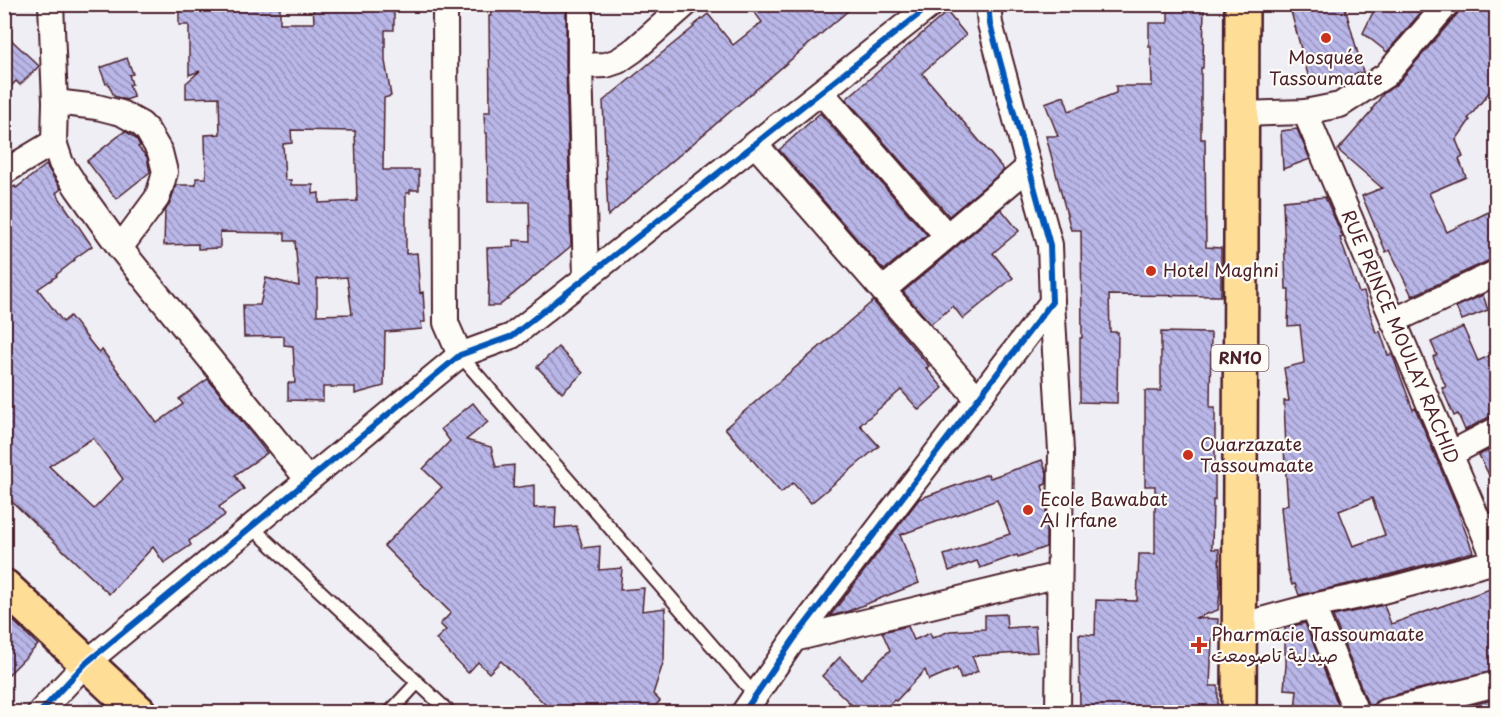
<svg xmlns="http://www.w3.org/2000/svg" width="1501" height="717" viewBox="0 0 1501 717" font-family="'Playpen Sans','Playpen Sans Arabic',sans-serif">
  <defs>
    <pattern id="building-back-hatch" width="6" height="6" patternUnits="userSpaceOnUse" patternTransform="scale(1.5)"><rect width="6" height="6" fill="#b9b6e8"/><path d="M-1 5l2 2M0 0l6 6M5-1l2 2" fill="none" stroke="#9893bc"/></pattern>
  </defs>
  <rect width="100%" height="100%" fill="#efeef4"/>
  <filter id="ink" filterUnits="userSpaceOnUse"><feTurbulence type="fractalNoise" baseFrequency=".0167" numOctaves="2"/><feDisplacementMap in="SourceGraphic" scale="12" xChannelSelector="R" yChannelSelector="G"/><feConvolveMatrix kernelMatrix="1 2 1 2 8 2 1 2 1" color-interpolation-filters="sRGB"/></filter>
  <g filter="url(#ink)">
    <path fill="#dfddf0" d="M91 700 105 712H79Z"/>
    <g fill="url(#building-back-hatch)" stroke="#4a1f2b" stroke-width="1.5" fill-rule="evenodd">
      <path d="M179 4H280V23H314L313 4H394V30H385V61L391 96 384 98 383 170H419V190H410V193H406V254L417 253 420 293 423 292 425 322H421L422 329 385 332 384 386 355 394V387H323V401L288 400V383H295L293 346 284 345V336L244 337 243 305H260L266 278 299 286 295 241H285V233L220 232V248L198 249V244L164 245 165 211 170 203 176 185H196V178H206L205 135 220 134 219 97 186 98V83L200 71 189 75V25H179ZM291 130 355 131 357 201 319 203V193L313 194V185H291V180H285L283 144 292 143ZM347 277 352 314 317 315V279Z"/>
      <path d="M491 4H566V66L571 246 499 306H488L489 280H488L487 248 514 247V240L530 241 529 202H488L487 133H485L484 112H490L489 16H491Z"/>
      <path d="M748 4H856L608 216 603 101 694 27 693 26 708 14 733 45 762 22Z"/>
      <path d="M1168 4H1204L1203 68H1201V139H1205L1206 247 1221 248V296L1109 295 1110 332H1118L1117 403 1080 402V338H1082L1081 230H1071L1046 136H1058L1045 103 1064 96 1069 111 1116 93V86H1152L1151 47H1149V23H1168Z"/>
      <path d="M1289 4H1344L1363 72 1311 86Z"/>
      <path d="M1377 4H1428L1387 52 1363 33Z"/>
      <path d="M1461 4H1497V82L1468 119 1470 120 1456 140 1463 157 1459 159 1466 177 1429 193 1447 232 1497 208V259L1490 260 1412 296 1390 250 1386 252 1362 196 1382 188 1338 150 1373 110 1372 109 1383 94 1397 84 1458 13Z"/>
      <path d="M947 12 966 35 922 73 1004 170 949 216 846 99Z"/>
      <path d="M4 33 39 66 20 85 16 81 4 94Z"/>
      <path d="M127 58 133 74 129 75 132 84 129 85 134 97 126 100 114 96 108 83 106 84 100 68Z"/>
      <path d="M820 113 927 235 884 270 779 150Z"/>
      <path d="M1297 129 1310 159 1283 169 1281 131Z"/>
      <path d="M125 131 132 136 137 140 140 146 138 147 147 157 150 172 116 199 87 161Z"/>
      <path d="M46 165 61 189 56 193 92 246 74 259 75 260 56 275 57 276 38 289 63 322 70 316 99 353 102 350 157 423 183 404 179 399 208 379 267 453 235 475 244 489 219 507 225 515 189 541 191 545 164 563 153 547 109 594 4 494V193L15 186 16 188ZM93 438 123 479 94 509 49 466Z"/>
      <path d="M1325 197 1343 237 1340 238 1359 293 1364 292 1376 333 1380 331 1388 355 1392 354 1413 410 1415 408 1459 512V514L1473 552 1380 577 1299 595 1295 584 1292 585 1287 568 1281 507 1288 504 1284 449H1286L1284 401H1289L1284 368 1304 363 1300 325 1288 326 1289 289H1286L1283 201ZM1372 498 1385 535 1353 546 1339 511Z"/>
      <path d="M1001 209 1019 231 993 253 1013 278 963 319 953 306 931 324 903 292Z"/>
      <path d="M1483 295 1488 310 1462 320 1456 307Z"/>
      <path d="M873 301 929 366 926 368 943 388 919 410 901 390 860 425 879 446 811 503 793 483 781 493 725 428Z"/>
      <path d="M1463 327 1478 361 1491 355 1497 368V416L1489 417 1465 430 1458 414 1454 416 1442 388 1446 387 1433 357 1437 355 1431 342Z"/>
      <path d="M1161 332 1211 333 1210 407H1215V500H1213L1212 549H1219L1220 592 1218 610 1195 618 1218 619 1217 640 1212 639 1210 686H1218V712H1080L1079 634 1095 635 1096 600 1137 601 1139 554H1155V486H1145V391H1161Z"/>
      <path d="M558 347 583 373 562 393 537 367Z"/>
      <path d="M473 403 488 422 466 440 491 447 496 467 514 465 513 488 534 485V508L556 507 555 528 576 526 583 548 600 546 599 570 622 568 620 590 644 588 642 611 665 608 664 660 653 694 660 701 649 712H553L501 661 489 673 478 662 468 673 436 639 446 630 440 624 451 613 384 546 442 487 423 469 450 441 441 429Z"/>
      <path d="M1497 446V491L1479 455Z"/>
      <path d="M1042 460 1047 473 1046 484 1042 486 1046 498V547L1018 557 1017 555 980 568 977 561 949 571 944 555 1010 534 997 500 900 535 919 583 846 612 830 616 919 499 988 474 990 478Z"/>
      <path d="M1493 588 1497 598V670L1382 698 1375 702 1370 712 1369 707 1333 616 1384 605 1391 624Z"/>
      <path d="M4 612 38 645 4 679Z"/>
      <path d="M1006 614 1007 628 1035 626 1037 652 972 656 978 671 961 679 957 668 929 680 925 670 896 701 894 700 882 712H859L822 676 840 657 861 679 890 650 882 632 908 626 914 640 930 633 932 638 950 631 985 629V615Z"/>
      <path d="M1305 623 1341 712H1305V710H1295L1297 690 1284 689 1286 665V654H1285V628Z"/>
      <path d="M1497 699V712H1441Z"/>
    </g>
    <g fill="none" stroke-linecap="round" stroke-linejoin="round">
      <defs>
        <g id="lane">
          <path d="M460 355 755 695"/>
          <path d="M251 526 449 712"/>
          <path d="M390 712 417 683"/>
        </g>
        <g id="street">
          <path d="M51 4 55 102 54 142 61 163 77 188 120 248 308 480"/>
          <path d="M445 4 446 323 460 355"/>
          <path d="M580 4V66L606 65 618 61 634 50 686 4"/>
          <path d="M580 66 586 277"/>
          <path d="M821 92 947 236"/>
          <path d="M55 102 97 107 121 113 141 124 147 130 160 152 165 172 162 183 157 198 120 248"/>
          <path d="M1305 112 1496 562"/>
          <path d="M1242 114 1305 112 1340 105 1386 75 1447 4"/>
          <path d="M755 144 977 398"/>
          <path d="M4 172 54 142"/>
          <path d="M883 290 1029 167"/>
          <path d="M1052 302 1061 451 1058 712"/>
          <path d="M1393 321 1496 273"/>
          <path d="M1450 454 1496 430"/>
          <path d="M1313 606 1356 712"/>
          <path d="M1239 626 1313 606 1383 591 1496 561"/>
          <path d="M794 639 1059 575"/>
          <path d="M40 712 86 663 460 355 512 336 932 4"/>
          <path d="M744 712 794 639 1052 302 1050 245 990 24 988 4"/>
          <path d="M1385 712 1496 684"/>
        </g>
        <g id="primary">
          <path d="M4 586 139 712"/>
          <path d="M1239 712 1242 4"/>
        </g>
      </defs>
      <use href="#lane" stroke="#4a1f2b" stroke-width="16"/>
      <use href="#street" stroke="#4a1f2b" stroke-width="28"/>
      <use href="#primary" stroke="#4a1f2b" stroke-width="38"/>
      <use href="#lane" stroke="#fdfcf7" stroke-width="12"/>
      <use href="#street" stroke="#fdfcf7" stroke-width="24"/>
      <use href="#primary" stroke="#fedd96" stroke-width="33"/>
      <defs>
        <g id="cycleway">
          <path d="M40 712 86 663 460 355 512 336 932 4"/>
          <path d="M744 712 794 639 1052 302 1050 245 990 24 988 4"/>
        </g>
      </defs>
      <use href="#cycleway" stroke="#fdfcf7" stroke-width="10"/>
      <use href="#cycleway" stroke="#0057b8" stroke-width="6"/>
    </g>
  </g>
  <g fill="#c8321e" stroke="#fdfcf7" stroke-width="2">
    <circle cx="1326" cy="38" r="6"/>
    <circle cx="1151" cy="271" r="6"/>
    <circle cx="1188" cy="455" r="6"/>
    <circle cx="1028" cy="510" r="6"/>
    <path d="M1196 636h6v6h6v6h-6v6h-6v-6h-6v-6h6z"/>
  </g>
  <g text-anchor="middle" stroke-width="4.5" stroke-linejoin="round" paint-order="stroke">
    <rect fill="#fdfcf7" stroke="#806168" stroke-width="1.5" x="1211.5" y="345" width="57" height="26" rx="4.5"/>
    <g font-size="16" font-weight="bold" fill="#4a1f2b">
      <text x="1240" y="364">RN10</text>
    </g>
    <g font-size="18" fill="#4a1f2b" stroke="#fdfcf7" text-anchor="start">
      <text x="1326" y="64" text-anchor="middle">Mosquée<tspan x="1326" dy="21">Tassoumaate</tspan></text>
      <text x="1163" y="277">Hotel Maghni</text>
      <text x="1200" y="451">Ouarzazate<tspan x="1200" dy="21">Tassoumaate</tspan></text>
      <text x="1040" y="506">Ecole Bawabat<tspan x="1040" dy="21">Al Irfane</tspan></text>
      <text x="1211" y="641">Pharmacie Tassoumaate<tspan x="1211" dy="21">صيدلية تاصومعت</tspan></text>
    </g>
    <g font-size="18" fill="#4a1f2b" stroke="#fdfcf7">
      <text transform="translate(1400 337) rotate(67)" y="6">RUE PRINCE MOULAY RACHID</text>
    </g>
  </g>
  <rect width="1501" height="717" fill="none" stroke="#fdfcf7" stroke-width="24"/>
  <rect x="12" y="12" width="1477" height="693" fill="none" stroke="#4a1f2b" stroke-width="2" filter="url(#ink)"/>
</svg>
